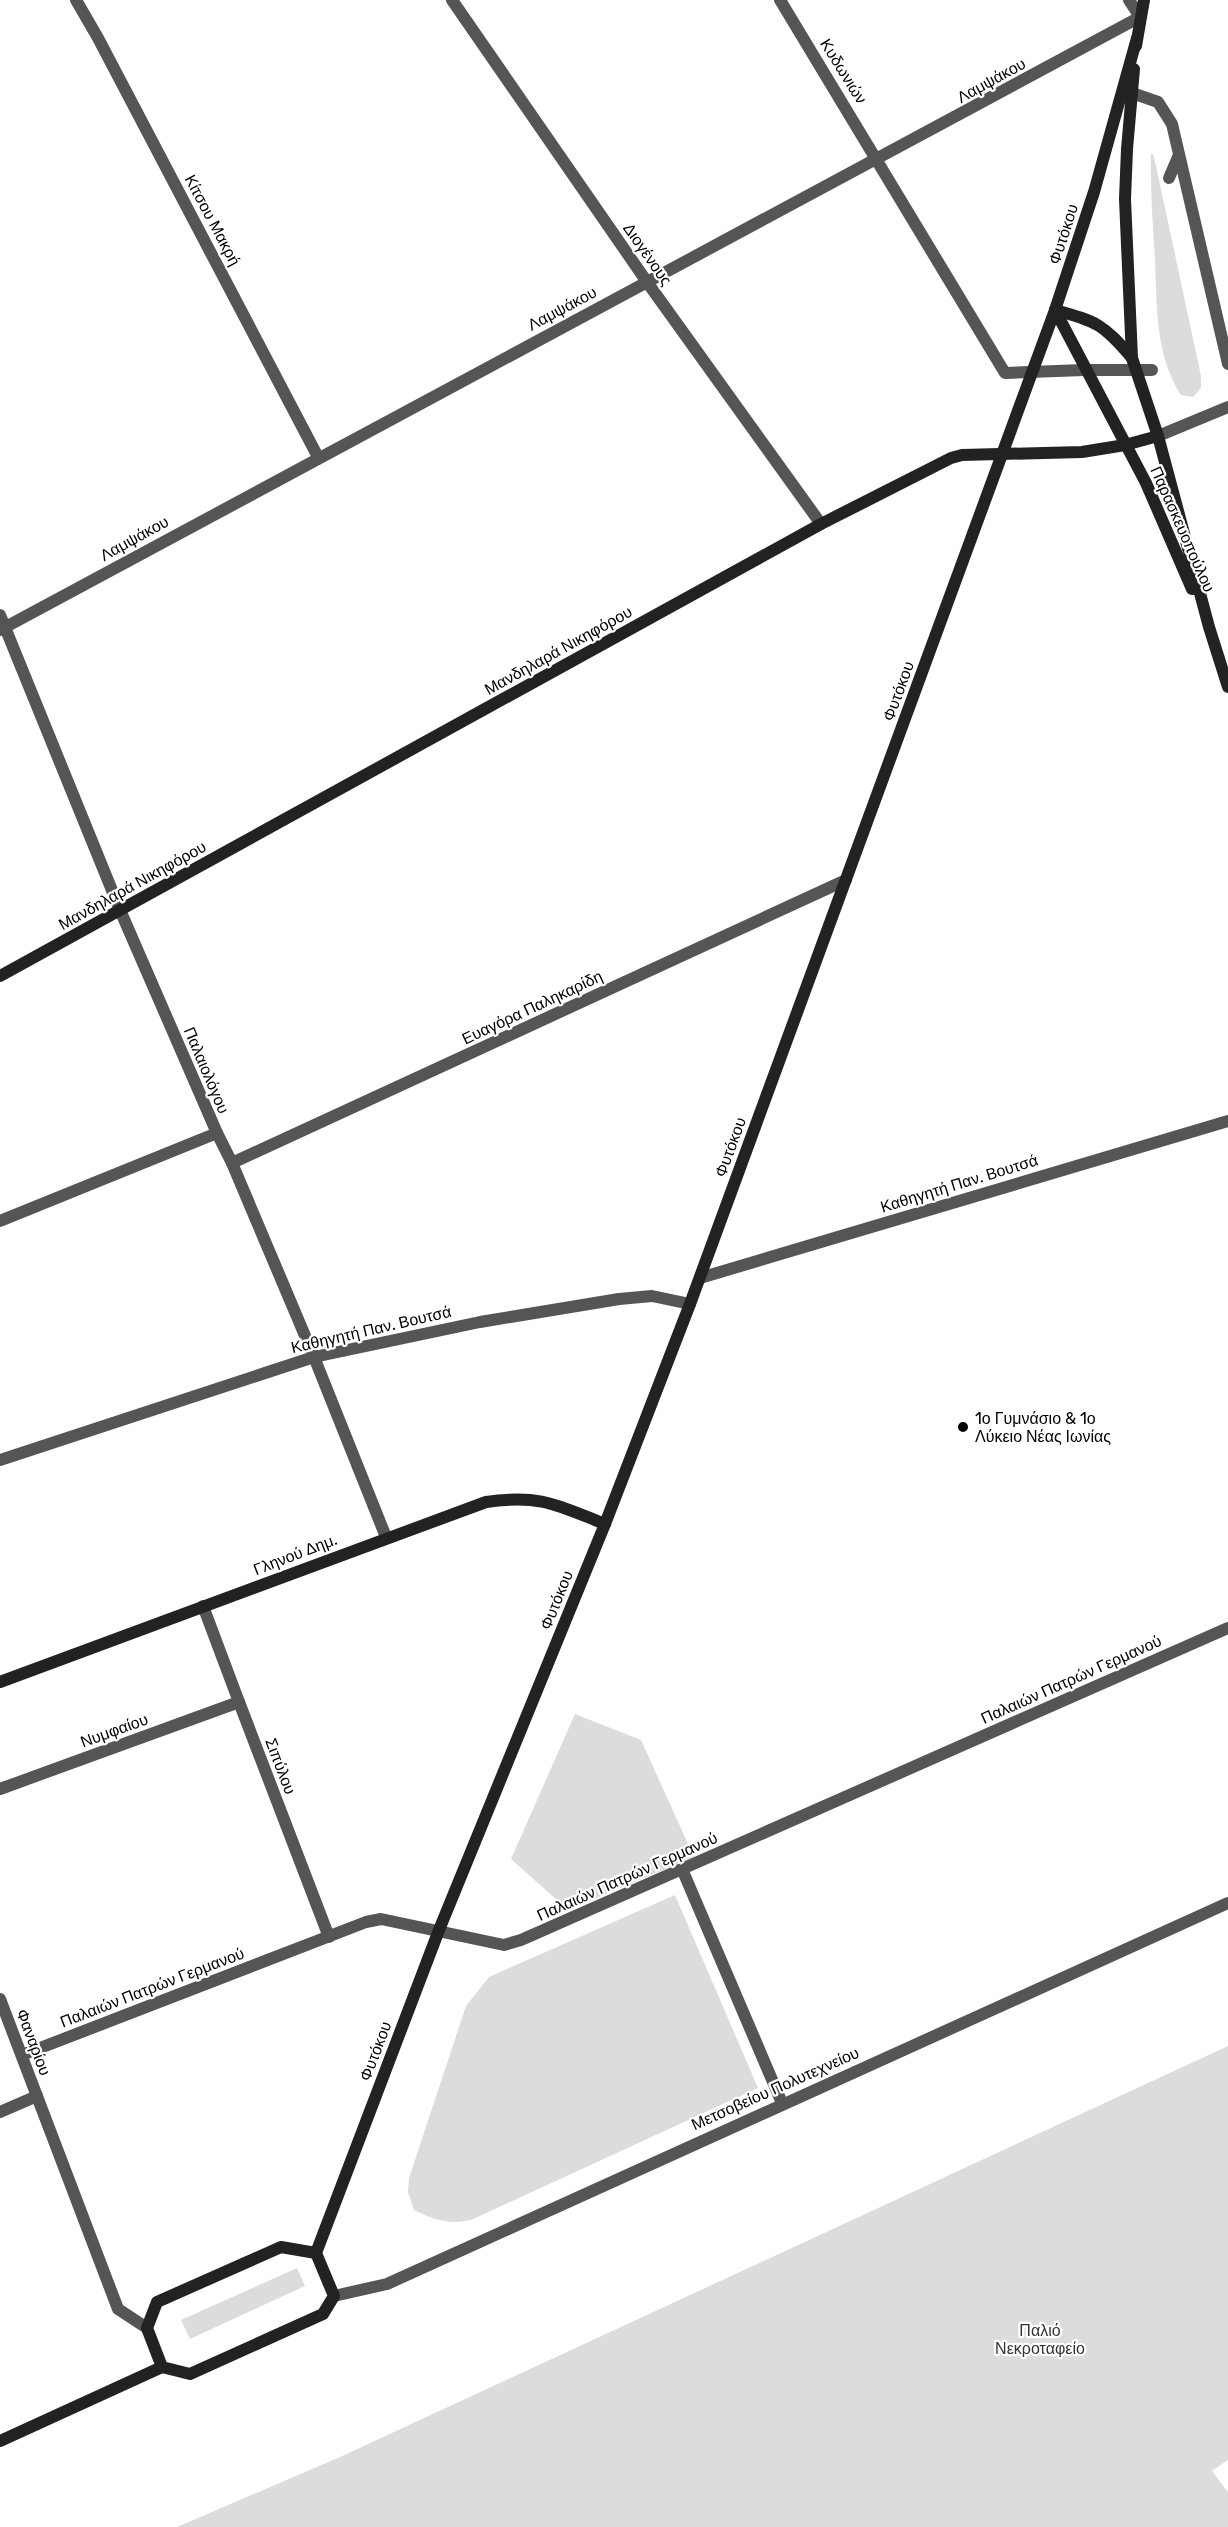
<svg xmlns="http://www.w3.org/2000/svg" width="1228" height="2527" viewBox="0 0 1228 2527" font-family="Rubik,sans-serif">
  <rect width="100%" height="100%" fill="#fff"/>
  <g fill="#dcdcdc">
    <path d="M1151 154H1153L1156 166 1201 376V388L1193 397 1181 395C1155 355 1157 306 1155 260 1153 225 1150 190 1151 154Z"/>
    <path d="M575 1714 641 1740 694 1857 568 1910 511 1859Z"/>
    <path d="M675 1895 758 2088 471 2220C448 2225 435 2220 414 2210L408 2192 409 2178 466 2006 489 1977Z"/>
    <path d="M1228 2046V2460L1212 2471 1228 2492V2527H177L340 2457Z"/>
    <path d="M297 2268 305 2286 190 2339 181 2320Z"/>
  </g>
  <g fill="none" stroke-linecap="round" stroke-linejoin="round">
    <path stroke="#555" stroke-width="12" d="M239 1702 329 1937"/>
    <g stroke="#555" stroke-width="12">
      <path d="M76 0 98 38 318 457"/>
      <path d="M452 0 647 282 821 524"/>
      <path d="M780 0 1005 373 1084 370H1152"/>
      <path d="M1132 93 1158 102 1172 124 1228 364"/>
      <path d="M1169 178 1178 157"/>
      <path d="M1158 436 1228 407"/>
      <path d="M0 615 120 910 217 1133 232 1163 314 1357 386 1537"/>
      <path d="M0 630 1140 17 1129 0"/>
      <path d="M232 1163 846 880"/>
      <path d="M0 1221 217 1133"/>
      <path d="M700 1278 1228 1121"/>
      <path d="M0 1460 314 1357 480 1322 619 1299 652 1296 690 1304"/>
      <path d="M0 1789 239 1702 203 1606"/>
      <path d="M682 1869 782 2103"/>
      <path d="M0 1999 118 2309 147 2328"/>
      <path d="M22 2055 366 1922 381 1919 504 1945 521 1940 1228 1628"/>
      <path d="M0 2112 37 2096"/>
      <path d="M334 2296 387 2284 1228 1903"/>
    </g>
    <g stroke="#222" stroke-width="12">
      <path d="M1136 46 1144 0"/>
      <path d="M1134 69 1127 149 1125 199 1132 358 1158 436 1209 627 1228 687"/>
      <path d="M1055 310 1146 483 1192 589"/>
      <path d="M1055 310C1098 322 1103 324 1132 358"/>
      <path d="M0 976 821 524 951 458 962 455 1082 452 1125 445 1158 436"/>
      <path d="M0 1682 486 1502C540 1494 557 1505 605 1524"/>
      <path d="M281 2247 316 2253 334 2296 323 2314 190 2374 162 2367 147 2328 157 2302Z"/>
      <path d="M316 2253 439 1930 605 1524 690 1304 1055 310 1094 192 1137 38"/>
      <path d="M0 2441 162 2367"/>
    </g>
  </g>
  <circle fill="#000" stroke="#fff" stroke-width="2" cx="963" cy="1427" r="6"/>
  <g text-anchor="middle" stroke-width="4.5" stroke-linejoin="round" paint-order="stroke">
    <g font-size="16" fill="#000" stroke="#fff">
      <text transform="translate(844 71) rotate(58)" y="6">Κυδωνιών</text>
      <text transform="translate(991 80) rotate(-29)" y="6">Λαμψάκου</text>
      <text transform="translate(213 220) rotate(62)" y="6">Κίτσου Μακρή</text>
      <text transform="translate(1063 234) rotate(-72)" y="6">Φυτόκου</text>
      <text transform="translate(648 254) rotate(55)" y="6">Διογένους</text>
      <text transform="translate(562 308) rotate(-28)" y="6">Λαμψάκου</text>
      <text transform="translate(1183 529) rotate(66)" y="6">Παρασκευοπούλου</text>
      <text transform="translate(134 538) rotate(-29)" y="6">Λαμψάκου</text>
      <text transform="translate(558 650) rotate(-29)" y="6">Μανδηλαρά Νικηφόρου</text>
      <text transform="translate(898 691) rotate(-70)" y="6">Φυτόκου</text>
      <text transform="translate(132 885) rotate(-29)" y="6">Μανδηλαρά Νικηφόρου</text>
      <text transform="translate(532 1007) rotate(-25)" y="6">Ευαγόρα Παληκαρίδη</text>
      <text transform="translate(207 1070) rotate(67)" y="6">Παλαιολόγου</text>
      <text transform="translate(730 1147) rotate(-70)" y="6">Φυτόκου</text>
      <text transform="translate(959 1183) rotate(-17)" y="6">Καθηγητή Παν. Βουτσά</text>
      <text transform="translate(371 1329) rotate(-13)" y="6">Καθηγητή Παν. Βουτσά</text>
      <text transform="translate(295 1554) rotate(-21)" y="6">Γληνού Δημ.</text>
      <text transform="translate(556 1600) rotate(-68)" y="6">Φυτόκου</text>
      <text transform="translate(1071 1679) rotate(-24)" y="6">Παλαιών Πατρών Γερμανού</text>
      <text transform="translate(114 1730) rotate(-20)" y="6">Νυμφαίου</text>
      <text transform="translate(281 1766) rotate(69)" y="6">Σιπύλου</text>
      <text transform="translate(627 1876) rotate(-24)" y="6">Παλαιών Πατρών Γερμανού</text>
      <text transform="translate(152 1987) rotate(-21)" y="6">Παλαιών Πατρών Γερμανού</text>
      <text transform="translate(34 2042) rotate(69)" y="6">Φαναρίου</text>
      <text transform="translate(375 2051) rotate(-69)" y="6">Φυτόκου</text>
      <text transform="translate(775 2088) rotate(-24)" y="6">Μετσοβείου Πολυτεχνείου</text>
    </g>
    <g font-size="16" fill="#000" stroke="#fff" text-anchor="start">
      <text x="975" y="1424">1ο Γυμνάσιο &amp; 1ο<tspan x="975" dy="18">Λύκειο Νέας Ιωνίας</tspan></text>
    </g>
    <g font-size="16" fill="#333" stroke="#fff">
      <text x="1040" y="2336">Παλιό<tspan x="1040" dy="18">Νεκροταφείο</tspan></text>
    </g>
  </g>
</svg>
